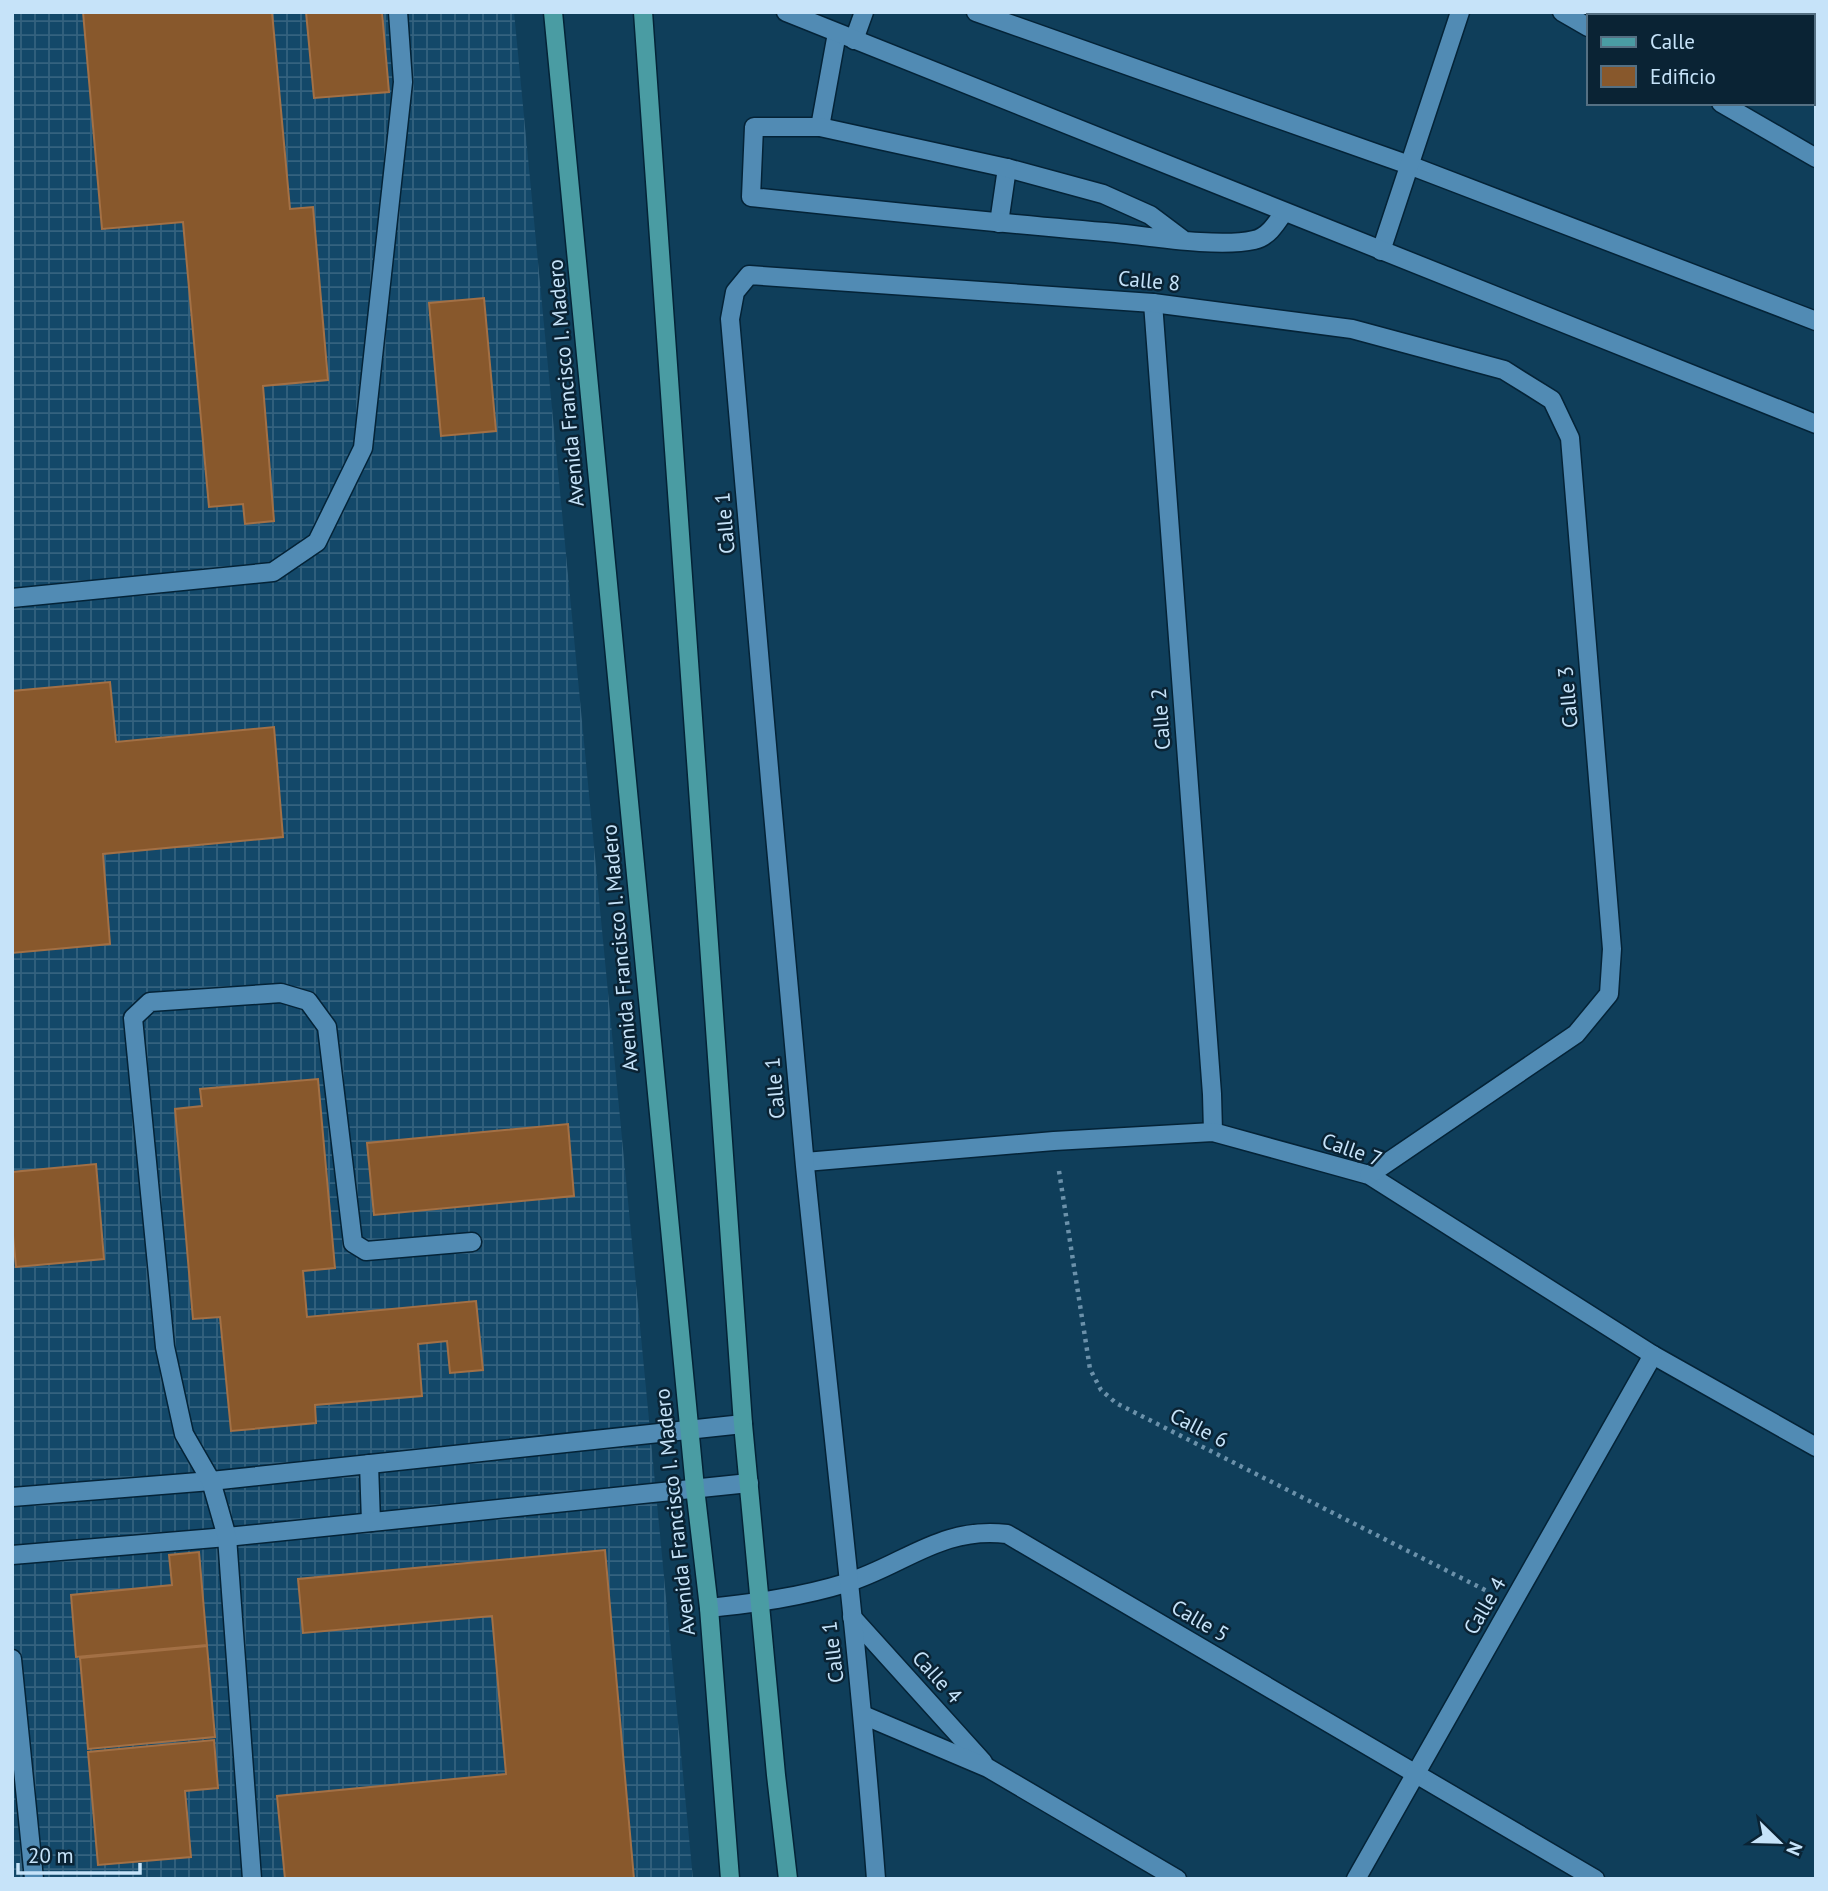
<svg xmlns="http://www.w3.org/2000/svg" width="1828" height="1891" viewBox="0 0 1828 1891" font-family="'PT Sans',sans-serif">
  <defs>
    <pattern id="industrial-grid" width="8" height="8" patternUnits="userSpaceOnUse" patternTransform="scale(1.75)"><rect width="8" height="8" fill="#134869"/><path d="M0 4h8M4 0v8" fill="none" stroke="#34627f"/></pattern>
  </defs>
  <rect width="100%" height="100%" fill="#0f3e5a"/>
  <path fill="url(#industrial-grid)" d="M12 12H514L693 1879H12Z"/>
  <g fill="#88582c" stroke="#a37045" stroke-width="2">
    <path d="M83 12H272L290 209 313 207 328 380 263 386 274 521 245 524 243 504 209 507 183 222 102 229Z"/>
    <path d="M306 12H382L389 92 314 98Z"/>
    <path d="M484 298 496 431 441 436 429 303Z"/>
    <path d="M110 682 116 742 274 727 283 837 103 854 110 944 12 953V691Z"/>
    <path d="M318 1079 335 1268 303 1271 307 1317 476 1301 483 1370 450 1373 447 1341 418 1344 422 1396 315 1405 316 1423 231 1431 220 1317 193 1319 175 1109 202 1106 200 1089Z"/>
    <path d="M568 1124 574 1196 374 1215 367 1143Z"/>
    <path d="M96 1164 104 1259 16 1267 12 1225V1172Z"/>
    <path d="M605 1550 634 1879H285L277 1796 506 1774 492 1616 303 1633 298 1579Z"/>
    <path d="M199 1552 207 1645 76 1657 71 1595 172 1585 169 1555Z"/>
    <path d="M207 1646 215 1737 88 1749 80 1658Z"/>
    <path d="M214 1740 218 1788 185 1791 191 1857 98 1865 88 1752Z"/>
  </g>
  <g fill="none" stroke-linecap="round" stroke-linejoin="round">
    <defs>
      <g id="service">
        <path d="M976 12 1409 165 1816 321"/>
        <path d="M1562 12 1588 27"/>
        <path d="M854 40 864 12"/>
        <path d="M1721 103 1816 158"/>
        <path d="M820 127 837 33"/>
        <path d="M999 223 1007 168"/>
        <path d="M1182 239 1150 215 1103 194 1007 168 820 127H754L751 197C873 210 994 223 1116 233 1153 237 1220 248 1254 240 1268 237 1276 224 1284 212"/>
        <path d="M1381 251 1460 12"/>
        <path d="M12 598 273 572 317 542 363 448 403 82 398 12"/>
        <path d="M369 1464 371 1522"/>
        <path d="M12 1497 211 1481 743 1424"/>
        <path d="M12 1555 227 1537 749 1483"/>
        <path d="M12 1659 34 1879"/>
        <path d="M252 1879 227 1537 211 1481 184 1434 165 1347 133 1018 150 1002 281 993 308 1001 327 1027 353 1243 366 1251 472 1242"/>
      </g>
      <g id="minor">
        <path d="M786 12 1816 424"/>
        <path d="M1153 303 1212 1094 1213 1132"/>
        <path d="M805 1162 1054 1141 1213 1132 1369 1175 1653 1355 1816 1447"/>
        <path d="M709 1608C755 1603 801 1597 846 1583 904 1565 941 1526 1007 1534L1595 1879"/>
        <path d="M852 1617 983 1762"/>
        <path d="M863 1715 988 1768 1177 1879"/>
        <path d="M876 1879C858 1641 829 1403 805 1166 778 884 755 601 730 319L735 292 749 275 1153 303 1352 329 1504 370 1552 400 1570 438 1612 949 1609 994 1576 1034 1369 1175"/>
        <path d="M1356 1879 1653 1355"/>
      </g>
      <g id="primary">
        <path d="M553 12 695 1488 709 1608 730 1879"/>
        <path d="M643 12 743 1424 776 1775 788 1879"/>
      </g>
    </defs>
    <use href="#service" stroke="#042337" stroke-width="21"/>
    <use href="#minor" stroke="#042337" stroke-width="21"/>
    <use href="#primary" stroke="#042337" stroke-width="21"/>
    <path stroke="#6b91aa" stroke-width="4.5" stroke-dasharray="3.5 5" stroke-linecap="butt" d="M1059 1171 1090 1369 1101 1390 1116 1403 1487 1591"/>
    <use href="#service" stroke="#518bb4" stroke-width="18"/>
    <use href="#minor" stroke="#518bb4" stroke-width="18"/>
    <use href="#primary" stroke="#4a9ca3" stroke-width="18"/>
  </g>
  <g text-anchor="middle" stroke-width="5" stroke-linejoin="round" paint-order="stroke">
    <g font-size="21" fill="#c6e3f9" stroke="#0a2334">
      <text transform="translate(1149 281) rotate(5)" y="7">Calle 8</text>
      <text transform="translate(566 383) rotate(-95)" y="7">Avenida Francisco I. Madero</text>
      <text transform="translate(725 523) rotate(-95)" y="7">Calle 1</text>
      <text transform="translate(1568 697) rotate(-95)" y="7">Calle 3</text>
      <text transform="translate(1161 719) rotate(-94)" y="7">Calle 2</text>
      <text transform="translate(620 948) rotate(-95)" y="7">Avenida Francisco I. Madero</text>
      <text transform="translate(775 1088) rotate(-95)" y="7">Calle 1</text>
      <text transform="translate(1352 1150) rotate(19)" y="7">Calle 7</text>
      <text transform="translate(1199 1428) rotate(27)" y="7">Calle 6</text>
      <text transform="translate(675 1512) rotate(-96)" y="7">Avenida Francisco I. Madero</text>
      <text transform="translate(1485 1606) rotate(-60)" y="7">Calle 4</text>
      <text transform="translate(1200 1621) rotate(30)" y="7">Calle 5</text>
      <text transform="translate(833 1652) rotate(-97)" y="7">Calle 1</text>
      <text transform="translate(937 1677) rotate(48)" y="7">Calle 4</text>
    </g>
  </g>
  <rect width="1828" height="1891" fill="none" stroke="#c6e3f9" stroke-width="28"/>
  <rect x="1587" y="14" width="228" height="91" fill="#0a2334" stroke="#557083" stroke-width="2"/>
  <rect x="1601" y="37" width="35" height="10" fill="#4a9ca3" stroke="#557083" stroke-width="2"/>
  <text x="1650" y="49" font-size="21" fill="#c6e3f9">Calle</text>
  <rect x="1601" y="66" width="35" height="21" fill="#88582c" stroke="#557083" stroke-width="2"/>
  <text x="1650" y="84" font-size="21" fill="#c6e3f9">Edificio</text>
  <g transform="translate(1779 1842) rotate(113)" stroke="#0a2334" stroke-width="5" paint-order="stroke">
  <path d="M0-5L12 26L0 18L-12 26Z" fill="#c6e3f9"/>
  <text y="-10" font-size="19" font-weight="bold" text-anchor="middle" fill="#c6e3f9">N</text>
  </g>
  <path d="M18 1863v10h122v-10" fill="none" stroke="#c6e3f9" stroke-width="3.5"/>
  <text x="28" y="1863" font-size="21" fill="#c6e3f9" stroke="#0a2334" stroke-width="5" paint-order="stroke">20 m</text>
</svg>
